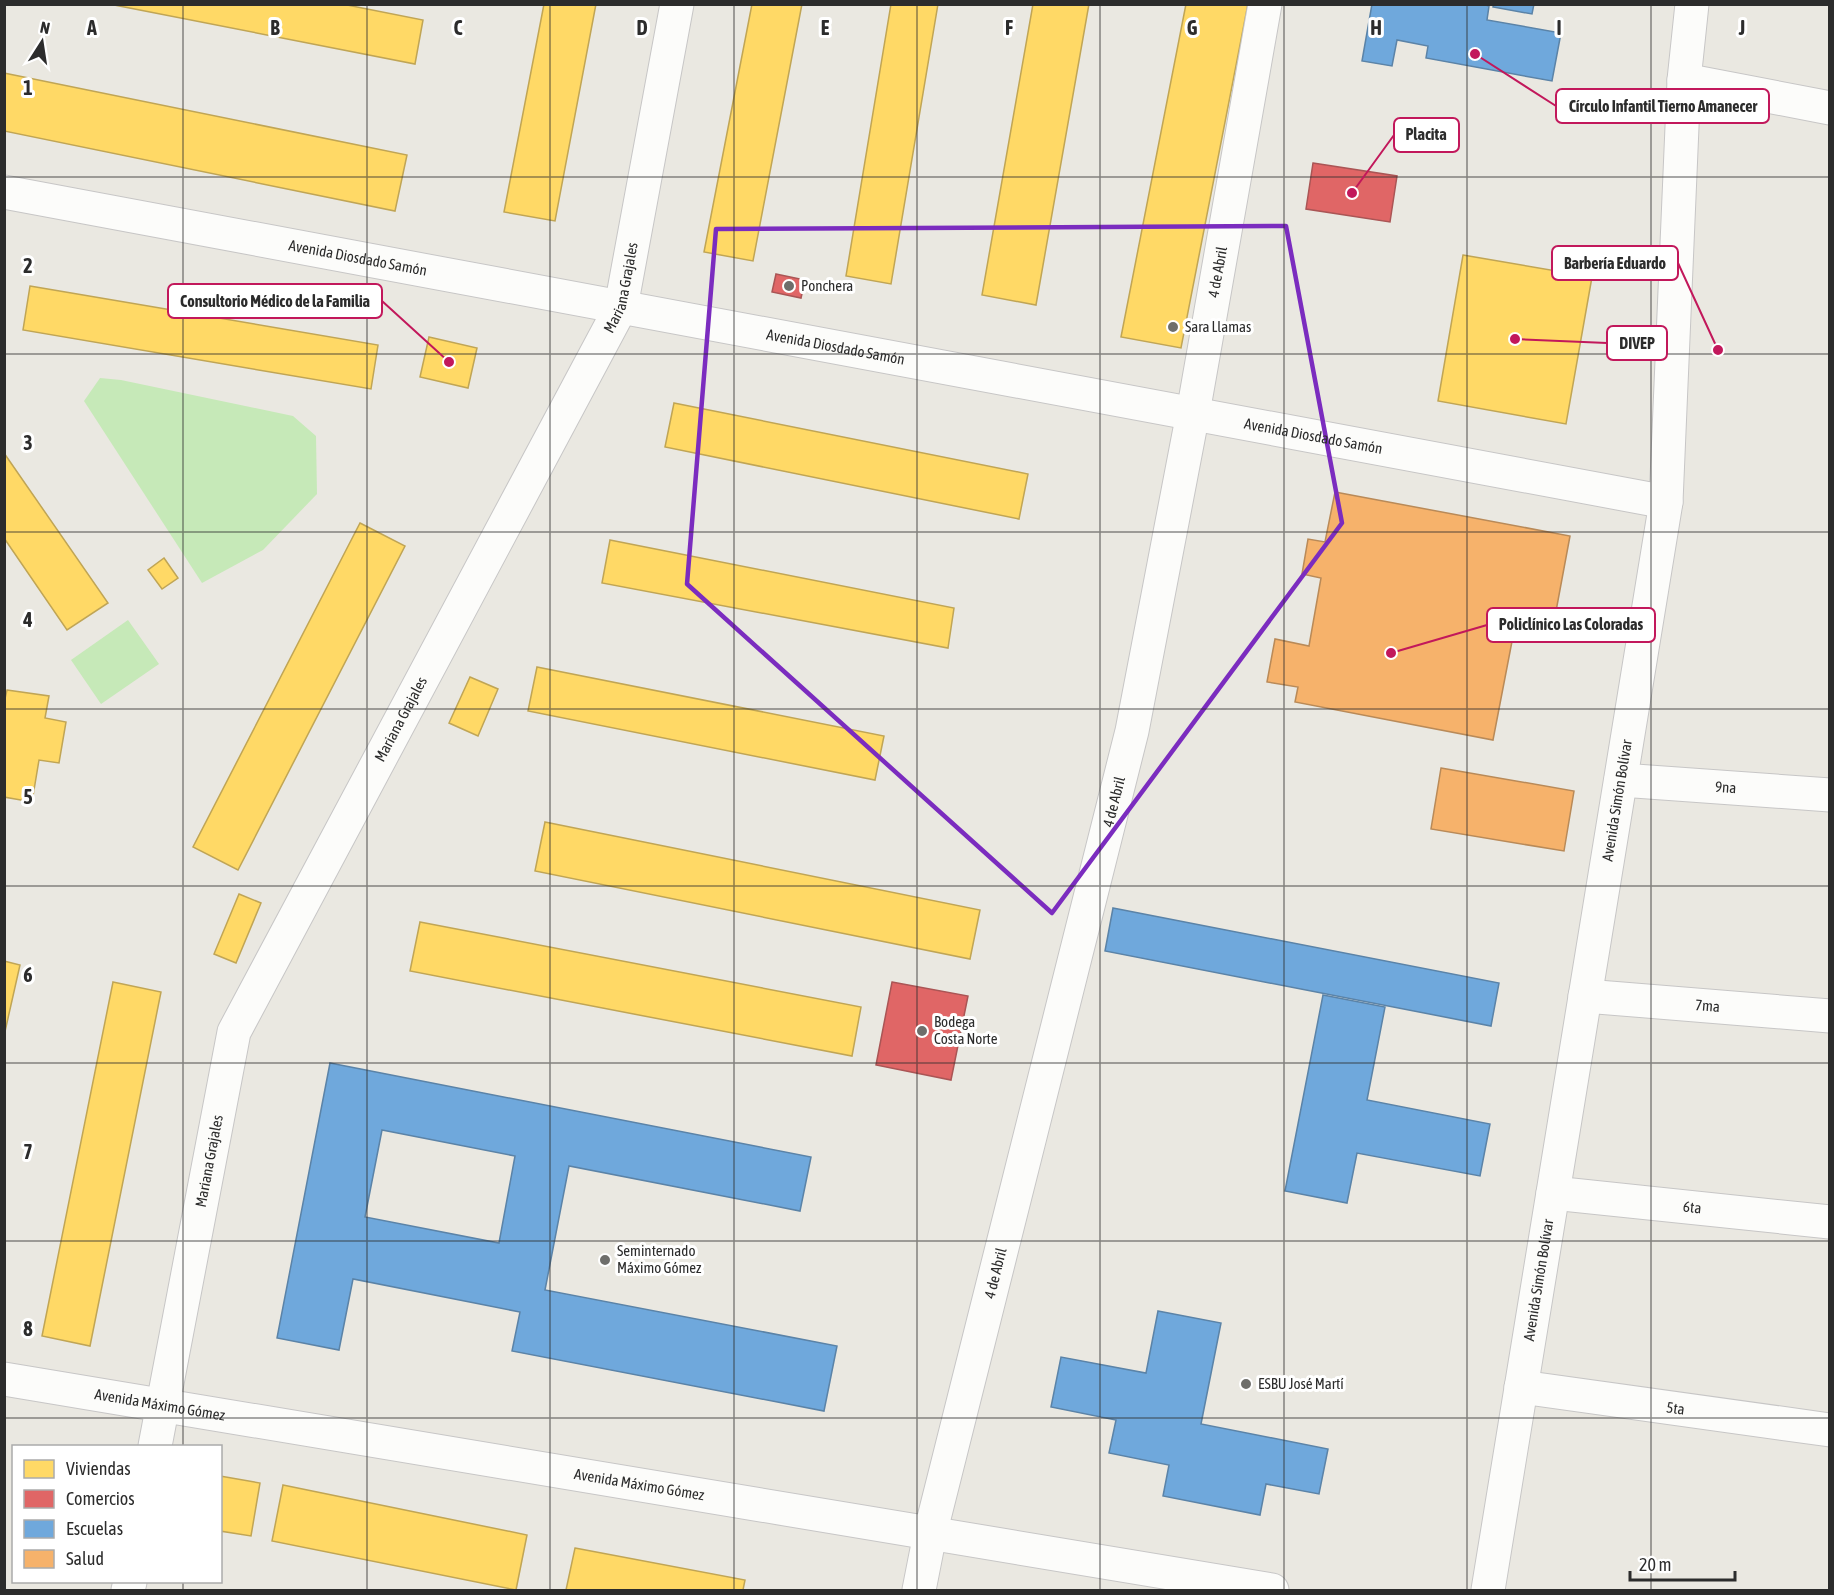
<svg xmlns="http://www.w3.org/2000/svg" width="1834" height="1595" viewBox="0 0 1834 1595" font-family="'Asap Condensed',sans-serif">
  <rect width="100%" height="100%" fill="#eae8e1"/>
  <g fill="#c6e9b8">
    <path d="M100 378 121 380 293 416 316 436 317 494 263 550 202 583 84 401Z"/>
    <path d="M128 620 159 664 101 704 71 660Z"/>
  </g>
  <g fill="#ffd966" stroke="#c0a555" stroke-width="1.5">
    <path d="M109 4H342L423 20 415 64Z"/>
    <path d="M544 4H596L555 221 504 212Z"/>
    <path d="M752 4H802L753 261 704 252Z"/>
    <path d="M891 4H938L891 284 846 276Z"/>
    <path d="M1033 4H1089L1036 305 982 295Z"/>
    <path d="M1186 4H1248L1181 348 1121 337Z"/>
    <path d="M4 73 407 155 395 211 4 131Z"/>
    <path d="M1463 255 1592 277 1566 424 1438 401Z"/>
    <path d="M30 286 378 345 371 389 23 330Z"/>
    <path d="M429 337 477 348 468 388 420 377Z"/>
    <path d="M674 403 1028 474 1019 519 665 447Z"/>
    <path d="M4 453 108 603 67 630 4 538Z"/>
    <path d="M360 523 405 546 238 870 193 847Z"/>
    <path d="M610 540 954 608 948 648 602 583Z"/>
    <path d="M164 558 178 578 162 589 148 570Z"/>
    <path d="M537 667 884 736 875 780 528 711Z"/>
    <path d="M470 677 498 689 478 736 449 723Z"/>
    <path d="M7 690 49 696 45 718 66 722 59 763 39 760 32 802 4 797V703Z"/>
    <path d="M545 822 980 910 970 959 535 871Z"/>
    <path d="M239 894 261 903 236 963 214 954Z"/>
    <path d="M420 922 861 1007 852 1056 410 971Z"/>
    <path d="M4 961 20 965 4 1036Z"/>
    <path d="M113 982 161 992 90 1346 42 1336Z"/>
    <path d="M220 1476 260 1483 251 1536 220 1531Z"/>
    <path d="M283 1485 527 1535 516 1590 272 1541Z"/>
    <path d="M575 1548 745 1580 743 1590H566Z"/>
  </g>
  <g fill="#e06666" stroke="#a55" stroke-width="1.5">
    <path d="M1313 163 1397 176 1390 222 1306 209Z"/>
    <path d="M776 274 805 280 801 298 772 292Z"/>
    <path d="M892 982 968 996 951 1080 876 1065Z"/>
  </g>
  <g fill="#6fa8dc" stroke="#5b83a7" stroke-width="1.5" fill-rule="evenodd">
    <path d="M1372 4H1482L1489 6 1487 20 1561 33 1552 81 1426 58 1428 46 1397 40 1392 66 1362 61Z"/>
    <path d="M1494 4H1534L1532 14 1493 7Z"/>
    <path d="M1113 908 1499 983 1491 1026 1105 951Z"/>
    <path d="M1323 995 1385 1007 1367 1100 1490 1124 1480 1176 1357 1153 1347 1203 1285 1191Z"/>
    <path d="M330 1063 811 1157 800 1211 569 1166 545 1290 837 1346 824 1411 512 1351 520 1312 353 1279 339 1350 277 1338ZM382 1130 515 1156 499 1243 365 1217Z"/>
    <path d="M1158 1311 1221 1323 1201 1424 1328 1449 1319 1494 1266 1484 1260 1515 1163 1496 1169 1465 1109 1453 1116 1420 1051 1407 1061 1357 1146 1373Z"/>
  </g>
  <g fill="#f6b26b" stroke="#b98a58" stroke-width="1.5">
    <path d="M1335 492 1570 536 1551 638 1514 631 1493 740 1295 702 1298 687 1267 682 1275 639 1309 646 1321 578 1302 574 1308 539 1325 542Z"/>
    <path d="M1441 768 1574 791 1564 851 1431 829Z"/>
  </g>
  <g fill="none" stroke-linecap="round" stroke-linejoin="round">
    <defs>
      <g id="minor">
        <path d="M1684 80 1830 108"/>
        <path id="s1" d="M4 192 1666 502"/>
        <path id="s2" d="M1621 780 1830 795"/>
        <path id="s3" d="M1585 996 1830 1016"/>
        <path id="s4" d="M1553 1193 1830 1222"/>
        <path id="s5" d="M4 1379 1272 1590"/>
        <path id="s6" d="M1521 1387 1830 1430"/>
        <path id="s7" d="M155 1446 234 1032 621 307 677 4"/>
        <path d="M128 1590 130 1582"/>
        <path id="s8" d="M919 1590 930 1534 1132 731 1193 413 1265 4"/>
        <path id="s9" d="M1488 1590 1666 502 1684 80 1692 4"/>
      </g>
    </defs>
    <use href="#minor" stroke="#c7c6c6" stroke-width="35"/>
    <use href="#minor" stroke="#fcfcfa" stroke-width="33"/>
  </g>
  <path fill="none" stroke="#7b2cbf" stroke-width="4.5" stroke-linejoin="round" d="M1286 226 1342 523 1052 913 687 584 716 229Z"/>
  <path fill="none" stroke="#2c2c2c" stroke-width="1.5" stroke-opacity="0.55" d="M183 4V1446M367 4V1590M550 4V1590M734 4V1590M917 4V1590M1100 4V1590M1284 4V1590M1467 4V1590M1651 4V1590M4 177H1830M4 354H1830M4 532H1830M4 709H1830M4 886H1830M4 1063H1830M4 1241H1830M4 1418H1830M183 1582V1590"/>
  <g fill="#6e6e6b" stroke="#fff" stroke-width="2">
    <circle cx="789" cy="286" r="6"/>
    <circle cx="1173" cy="327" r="6"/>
    <circle cx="922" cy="1031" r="6"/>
    <circle cx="605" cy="1260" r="6"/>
    <circle cx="1246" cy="1384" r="6"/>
  </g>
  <g text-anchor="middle" stroke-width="6" stroke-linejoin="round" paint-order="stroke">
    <g font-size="15" fill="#2c2c2c" stroke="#fff">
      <text dy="5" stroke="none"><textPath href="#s1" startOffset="360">Avenida Diosdado Samón</textPath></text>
      <text dy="5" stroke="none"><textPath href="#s8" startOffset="1352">4 de Abril</textPath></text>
      <text dy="5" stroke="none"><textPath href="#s7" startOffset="1262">Mariana Grajales</textPath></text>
      <text dy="5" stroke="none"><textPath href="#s1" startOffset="846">Avenida Diosdado Samón</textPath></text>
      <text dy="5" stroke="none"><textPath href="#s1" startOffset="1332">Avenida Diosdado Samón</textPath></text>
      <text dy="5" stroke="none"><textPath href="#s7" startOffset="776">Mariana Grajales</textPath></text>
      <text dy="5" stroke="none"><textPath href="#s2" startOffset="105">9na</textPath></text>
      <text dy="5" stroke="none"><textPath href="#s9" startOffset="800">Avenida Simón Bolívar</textPath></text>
      <text dy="5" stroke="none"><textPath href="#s8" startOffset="812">4 de Abril</textPath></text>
      <text dy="5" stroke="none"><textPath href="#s3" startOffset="123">7ma</textPath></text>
      <text dy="5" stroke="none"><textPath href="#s7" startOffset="290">Mariana Grajales</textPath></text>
      <text dy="5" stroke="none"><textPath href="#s4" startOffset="140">6ta</textPath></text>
      <text dy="5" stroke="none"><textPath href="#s8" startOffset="326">4 de Abril</textPath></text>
      <text dy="5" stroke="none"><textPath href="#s9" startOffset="314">Avenida Simón Bolívar</textPath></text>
      <text dy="5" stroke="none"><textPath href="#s5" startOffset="158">Avenida Máximo Gómez</textPath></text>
      <text dy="5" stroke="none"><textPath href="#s6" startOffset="156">5ta</textPath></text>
      <text dy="5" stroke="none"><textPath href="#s5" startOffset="644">Avenida Máximo Gómez</textPath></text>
    </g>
    <g font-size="15" fill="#2c2c2c" stroke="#fff" text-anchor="start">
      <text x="801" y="291">Ponchera</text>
      <text x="1185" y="332">Sara Llamas</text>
      <text x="934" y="1027">Bodega<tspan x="934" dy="17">Costa Norte</tspan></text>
      <text x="617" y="1256">Seminternado<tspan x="617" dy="17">Máximo Gómez</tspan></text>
      <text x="1258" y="1389">ESBU José Martí</text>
    </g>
  </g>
  <g font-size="20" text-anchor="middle" font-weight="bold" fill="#2c2c2c" stroke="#fff" stroke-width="6" stroke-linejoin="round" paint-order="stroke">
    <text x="92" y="35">A</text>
    <text x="275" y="35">B</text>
    <text x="458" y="35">C</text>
    <text x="642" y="35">D</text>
    <text x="825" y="35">E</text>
    <text x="1009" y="35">F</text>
    <text x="1192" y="35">G</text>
    <text x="1376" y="35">H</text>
    <text x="1559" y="35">I</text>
    <text x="1742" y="35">J</text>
    <text x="28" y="95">1</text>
    <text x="28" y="273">2</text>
    <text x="28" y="450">3</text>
    <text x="28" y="627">4</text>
    <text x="28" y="804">5</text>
    <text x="28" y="982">6</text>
    <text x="28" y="1159">7</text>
    <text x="28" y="1336">8</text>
  </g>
  <path fill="none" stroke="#c2185b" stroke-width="2" d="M1475 54L1556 106M1352 193L1394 135M1718 350L1678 263M449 362L382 301M1515 339L1607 343M1391 653L1487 625"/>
  <g fill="#c2185b" stroke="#fff" stroke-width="2">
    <circle cx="1475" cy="54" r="6"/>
    <circle cx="1352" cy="193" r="6"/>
    <circle cx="1718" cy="350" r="6"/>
    <circle cx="449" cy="362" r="6"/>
    <circle cx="1515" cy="339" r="6"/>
    <circle cx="1391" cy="653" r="6"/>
  </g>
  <g fill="#fff" stroke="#c2185b" stroke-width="2">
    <rect x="1556" y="89" width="213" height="34" rx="6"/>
    <rect x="1394" y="118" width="65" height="34" rx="6"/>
    <rect x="1552" y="246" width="126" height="34" rx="6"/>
    <rect x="168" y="284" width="214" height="34" rx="6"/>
    <rect x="1607" y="326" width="60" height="34" rx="6"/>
    <rect x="1487" y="608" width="168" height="34" rx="6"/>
  </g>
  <g font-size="16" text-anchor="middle" font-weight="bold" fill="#2c2c2c">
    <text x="1663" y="112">Círculo Infantil Tierno Amanecer</text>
    <text x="1426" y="140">Placita</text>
    <text x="1615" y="269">Barbería Eduardo</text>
    <text x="275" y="307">Consultorio Médico de la Familia</text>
    <text x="1637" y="349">DIVEP</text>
    <text x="1571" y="630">Policlínico Las Coloradas</text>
  </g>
  <rect width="1834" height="1595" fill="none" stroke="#2c2c2c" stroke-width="12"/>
  <rect x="12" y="1445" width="210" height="138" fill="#ffffff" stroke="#ababab" stroke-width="1.5"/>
  <rect x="24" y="1460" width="30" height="18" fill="#ffd966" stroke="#ababab" stroke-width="1.5"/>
  <text x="66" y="1475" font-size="18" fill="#2c2c2c">Viviendas</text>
  <rect x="24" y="1490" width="30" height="18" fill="#e06666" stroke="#ababab" stroke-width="1.5"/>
  <text x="66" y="1505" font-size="18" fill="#2c2c2c">Comercios</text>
  <rect x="24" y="1520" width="30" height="18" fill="#6fa8dc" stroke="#ababab" stroke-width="1.5"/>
  <text x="66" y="1535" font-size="18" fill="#2c2c2c">Escuelas</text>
  <rect x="24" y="1550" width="30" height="18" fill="#f6b26b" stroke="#ababab" stroke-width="1.5"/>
  <text x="66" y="1565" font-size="18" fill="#2c2c2c">Salud</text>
  <g transform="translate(42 42) rotate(12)" stroke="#ffffff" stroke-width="4.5" paint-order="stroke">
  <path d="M0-4.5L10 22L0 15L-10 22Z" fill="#2c2c2c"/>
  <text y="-9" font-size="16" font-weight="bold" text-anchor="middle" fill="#2c2c2c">N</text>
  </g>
  <path d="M1630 1571v9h105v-9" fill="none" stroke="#2c2c2c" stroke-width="3"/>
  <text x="1639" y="1571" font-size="18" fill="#2c2c2c" stroke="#ffffff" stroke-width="4.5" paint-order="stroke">20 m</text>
</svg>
